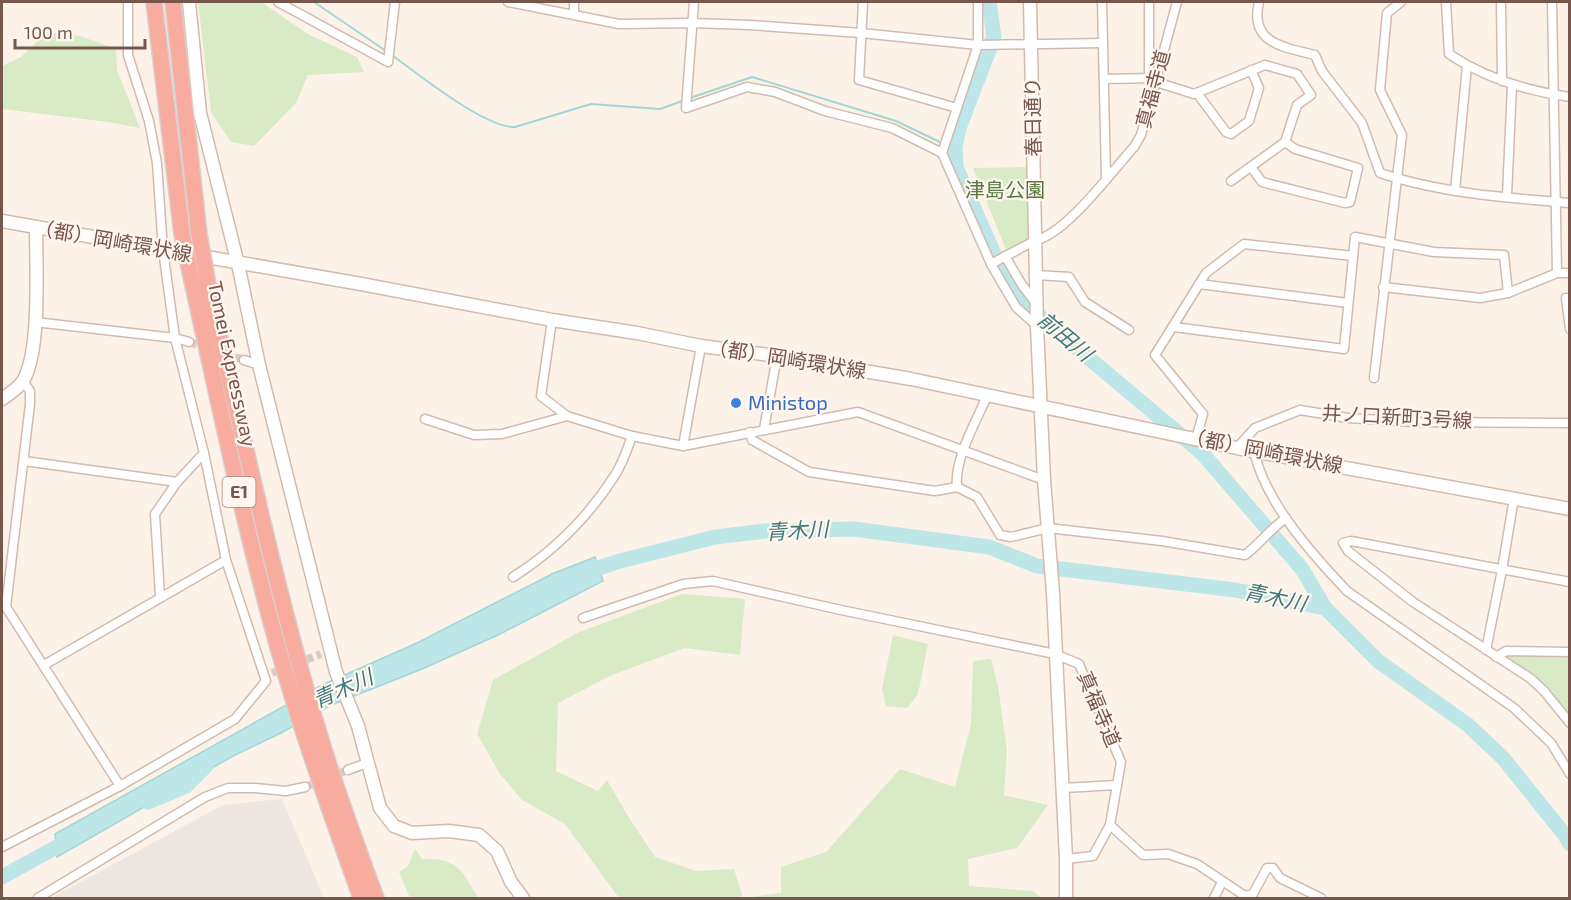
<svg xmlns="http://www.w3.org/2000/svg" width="1571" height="900" viewBox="0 0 1571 900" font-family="'Exo 2','Noto Sans JP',sans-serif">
  <rect width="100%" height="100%" fill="#fdf2e8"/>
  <path fill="#ede6e1" d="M282 799 324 898H51L223 805Z"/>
  <g fill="#d9ebc6">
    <path d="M198 2H261L308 34 357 57 364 72 308 75 296 103 254 146 231 142 211 112Z"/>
    <path d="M47 32 80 36 116 49 117 70 140 128 108 122 2 109V66L21 57Z"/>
    <path d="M1027 167 1029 238 1006 250 973 168Z"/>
    <path d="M682 594 745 599 740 655 685 648 612 675 558 703 556 771 598 791 607 780 626 813 655 857 696 871 734 869 743 898 781 893V867L826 852 900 769 955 787 971 724 973 661 991 659 998 686 1007 750 1004 795 1048 805 1017 848 968 859 969 886 1033 891 1041 898H619L565 824 522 800 500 774 477 734 493 680 579 632Z"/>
    <path d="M893 635 928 644 918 694 907 708 886 706 882 689Z"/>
    <path d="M1507 655H1569V716L1505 659Z"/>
    <path d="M415 849 422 859C460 858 460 870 479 898H410L399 872 408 866Z"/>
  </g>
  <path fill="#bce6e7" stroke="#a2d7d9" stroke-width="1.5" d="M595 557 603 581 498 635 422 669 329 706 281 733 233 756 57 857 55 834 322 685 417 643 552 574Z"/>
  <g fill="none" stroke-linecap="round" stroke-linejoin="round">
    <g stroke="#a2d7d9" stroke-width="2">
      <path d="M314 2 386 51"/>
      <path d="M393 56C418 74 485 128 515 127L591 104 660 109 685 100"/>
      <path d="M690 98 752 77 896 121 942 143"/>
      <path d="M948 145 955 148"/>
    </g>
    <g stroke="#bce6e7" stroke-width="15">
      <path d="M989 2 994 37 959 128 955 148 956 167 994 254 1021 299 1048 324 1202 453 1302 569 1325 608"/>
      <path d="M580 574 620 561 715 537 765 531 854 529 989 547 1037 566 1235 590 1325 608 1378 661 1468 725 1503 758 1564 834 1570 844"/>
      <path d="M148 802 186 786 206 766"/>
      <path d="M2 877 73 838"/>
    </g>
    <g stroke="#dccbc1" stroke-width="8" stroke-dasharray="8 4" stroke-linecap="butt">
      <path d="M189 342 244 360"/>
      <path d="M272 673 321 654"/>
      <path d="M305 787 348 770"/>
    </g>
    <defs>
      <g id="street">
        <path d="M278 2 388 62 395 2"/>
        <path d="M508 2 619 24 692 23 750 25 861 33 978 45 1103 43"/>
        <path d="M694 2 686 108 747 87 775 92 825 111 892 128 942 153 991 264 1016 307 1037 326"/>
        <path d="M863 2 859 80 957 108"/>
        <path d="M1102 2 1106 178"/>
        <path d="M1259 2C1249 43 1283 47 1315 55L1322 71 1362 123 1380 173C1440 193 1507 198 1570 203"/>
        <path d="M1446 2 1449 54C1485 78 1527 91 1570 97"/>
        <path d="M1501 2 1502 81"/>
        <path d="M1552 2 1557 273"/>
        <path d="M574 14V2"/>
        <path d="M1149 78V2"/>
        <path d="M1104 79 1154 78"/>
        <path d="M1156 82 1194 94 1265 65 1297 74 1311 95 1297 105 1285 142 1231 181"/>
        <path d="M1197 93 1226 132 1231 134 1249 121 1259 88 1251 70"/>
        <path d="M942 153 978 45V2"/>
        <path d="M1251 167 1262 182 1345 203 1350 202 1358 168 1295 149 1285 142"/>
        <path d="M1455 191 1467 66"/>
        <path d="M1507 196 1512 85"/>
        <path d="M1005 256 1022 285 1036 303"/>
        <path d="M991 264 1036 240C1066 234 1112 171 1134 147L1141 135 1177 2"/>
        <path d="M1036 275 1069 277 1085 302 1129 330"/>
        <path d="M1199 284 1348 303"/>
        <path d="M1383 287 1480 298 1508 293 1557 273H1570"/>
        <path d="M1570 298H1566L1570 329"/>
        <path d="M552 320 541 396 567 416"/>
        <path d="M35 322 175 338 189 342"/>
        <path d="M1174 327 1344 349 1355 237 1434 252 1504 255 1508 293"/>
        <path d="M244 360 259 365"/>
        <path d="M1374 378 1402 135 1380 90 1387 13 1401 2"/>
        <path d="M23 381 30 391V404L6 607 120 786"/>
        <path d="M987 396C976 422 954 459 957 487L977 497 1000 535 1011 537 1048 528 1162 541 1245 555C1260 544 1271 528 1286 518"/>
        <path d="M425 419 474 435 502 434 567 416 632 436 683 446 858 412 1044 480"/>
        <path d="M764 429 777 356"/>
        <path d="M750 432 752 440 809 472 935 491 957 487"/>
        <path d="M1196 439 1203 414 1155 355 1206 273 1244 244 1353 256"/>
        <path d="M683 446 701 346"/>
        <path d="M1237 448 1255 428 1300 410 1348 418 1414 422 1570 423"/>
        <path d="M1254 451C1265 502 1312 554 1347 591L1514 708 1551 743 1570 774"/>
        <path d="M24 461 177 482"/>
        <path d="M513 577C554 551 589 516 615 475 623 463 627 449 632 436"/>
        <path d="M1570 582 1351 541 1343 543 1348 551 1413 602 1530 678 1544 691 1570 723"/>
        <path d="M160 596 155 514 177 482 204 453"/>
        <path d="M583 618 683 584 713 581 841 610 1055 654 1079 664 1121 762 1110 825 1093 856 1066 859"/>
        <path d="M1486 650 1502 570 1514 498"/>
        <path d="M1496 657 1506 651 1570 652"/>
        <path d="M44 665 226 560"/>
        <path d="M348 770 367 763"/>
        <path d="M1063 788 1117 785"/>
        <path d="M1110 825 1143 855 1168 854 1197 864 1245 896 1253 894 1267 868H1273L1280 878 1321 898"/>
        <path d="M2 847 120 786 235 719 266 681 226 560 204 453 175 338 163 250 157 163 149 121 128 55V2"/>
        <path d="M38 898 205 797 228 788H255L286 791 305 787"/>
        <path d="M1214 898 1222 882"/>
      </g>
      <g id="secondary">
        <path d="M189 2 200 113 238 264 259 365 336 672 358 726 380 808 394 826 412 833 449 831 479 835 497 851 511 882 523 898"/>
        <path d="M1030 2 1037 326 1044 480 1053 593 1066 859V898"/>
        <path d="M2 221 361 284 552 320 637 333 701 346 777 356 911 379 1237 448 1570 509"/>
        <path d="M2 399C8 395 19 387 23 381 41 352 36 264 36 227"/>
      </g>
      <g id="highway">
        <path d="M154 2 182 234"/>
        <path d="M173 2 199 234"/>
        <path d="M194 290C224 425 251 560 291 692 312 762 337 830 361 898"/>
        <path d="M209 290C244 440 276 592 321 740 337 793 357 846 376 898"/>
      </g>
    </defs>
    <use href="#street" stroke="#d1bbb0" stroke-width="11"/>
    <use href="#secondary" stroke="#d4baad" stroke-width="15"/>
    <use href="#highway" stroke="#d9d0cd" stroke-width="18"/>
    <use href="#street" stroke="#fff" stroke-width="8"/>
    <use href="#secondary" stroke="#fff" stroke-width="12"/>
    <use href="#highway" stroke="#f7ac9f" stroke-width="15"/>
    <defs>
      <g id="highway-bridge">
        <path d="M182 234 194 290"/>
        <path d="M199 234 209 290"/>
      </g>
    </defs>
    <use href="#highway-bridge" stroke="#d9d0cd" stroke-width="18" stroke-linecap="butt"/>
    <use href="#highway-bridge" stroke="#f7ac9f" stroke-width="15"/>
  </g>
  <circle fill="#3f7fe0" stroke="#fff7ef" stroke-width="2" cx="736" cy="403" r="6"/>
  <g text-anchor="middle" stroke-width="4.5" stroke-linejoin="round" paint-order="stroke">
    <rect fill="#fff7ef" stroke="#a0867c" stroke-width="1.5" x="222.5" y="477" width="33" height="30" rx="4.5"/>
    <g font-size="18" font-weight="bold" fill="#77564b">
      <text x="239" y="498">E1</text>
    </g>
    <g font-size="20" fill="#77564b" stroke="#fff7ef">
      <text transform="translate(1153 89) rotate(-75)" y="7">真福寺道</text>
      <text transform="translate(1033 117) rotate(-91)" y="7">春日通り</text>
      <text transform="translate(113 241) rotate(10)" y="7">（都）岡崎環状線</text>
      <text transform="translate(787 359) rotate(9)" y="7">（都）岡崎環状線</text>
      <text transform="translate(232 364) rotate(78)" y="7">Tomei Expressway</text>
      <text transform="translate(1397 417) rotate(3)" y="7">井ノ口新町3号線</text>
      <text transform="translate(1264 451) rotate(11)" y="7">（都）岡崎環状線</text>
      <text transform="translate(1099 709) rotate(67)" y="7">真福寺道</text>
    </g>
    <g font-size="20" fill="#577741" stroke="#fff7ef">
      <text x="1005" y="197">津島公園</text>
    </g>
    <g font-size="20" fill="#366cbe" stroke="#fff7ef" text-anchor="start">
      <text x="748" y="410">Ministop</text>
    </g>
    <g font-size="21" font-style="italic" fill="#3f797c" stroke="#fff7ef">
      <text transform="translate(1065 337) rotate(40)" y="7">前田川</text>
      <text transform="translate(797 531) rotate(-3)" y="7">青木川</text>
      <text transform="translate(1275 598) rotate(12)" y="7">青木川</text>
      <text transform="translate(343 689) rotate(-24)" y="7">青木川</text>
    </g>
  </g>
  <rect width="1571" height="900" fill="none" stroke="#77564b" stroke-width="6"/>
  <path d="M15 39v9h130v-9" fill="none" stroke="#77564b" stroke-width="3"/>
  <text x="24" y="39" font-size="18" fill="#77564b" stroke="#fff7ef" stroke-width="4.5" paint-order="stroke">100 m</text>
</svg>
